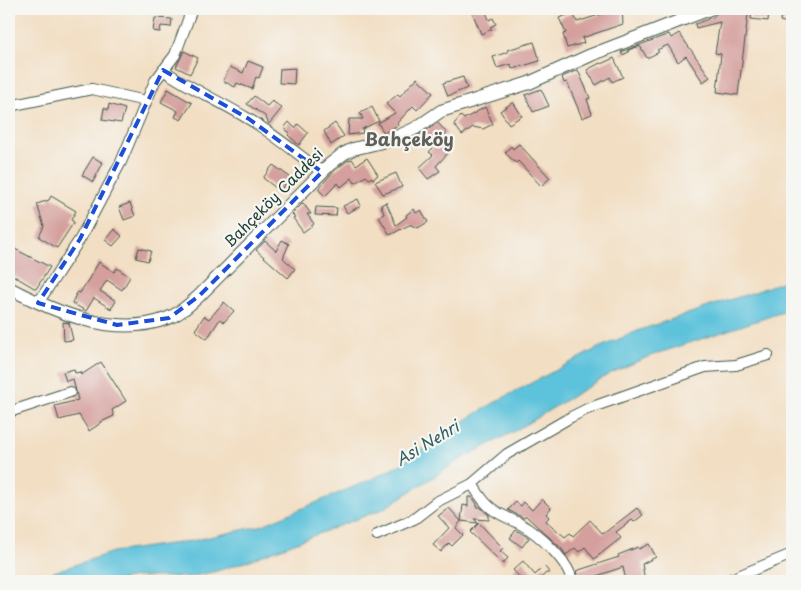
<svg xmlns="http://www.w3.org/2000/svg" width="801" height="590" viewBox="0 0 801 590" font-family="'Playpen Sans',sans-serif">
  <rect width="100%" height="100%" fill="#f6f6f2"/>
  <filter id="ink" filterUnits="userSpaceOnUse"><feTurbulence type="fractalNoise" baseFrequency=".02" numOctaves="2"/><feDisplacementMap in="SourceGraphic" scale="10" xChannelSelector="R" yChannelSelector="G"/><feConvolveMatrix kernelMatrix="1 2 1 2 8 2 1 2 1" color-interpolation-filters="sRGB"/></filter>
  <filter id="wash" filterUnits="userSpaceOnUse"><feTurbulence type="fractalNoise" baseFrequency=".0096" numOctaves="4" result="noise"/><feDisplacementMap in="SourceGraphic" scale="20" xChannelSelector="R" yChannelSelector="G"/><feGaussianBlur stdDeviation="1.12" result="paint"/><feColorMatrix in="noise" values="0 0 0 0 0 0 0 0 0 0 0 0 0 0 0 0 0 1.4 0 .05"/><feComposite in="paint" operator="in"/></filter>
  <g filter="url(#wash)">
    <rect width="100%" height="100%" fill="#f2dec2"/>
    <path fill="#5dc2db" stroke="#3e8088" d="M792 278V309L650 356 611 373 513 432 463 458 383 509 245 562 217 571 189 577H136L116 581H27L113 552 191 541 260 526 370 480 398 466 448 431 497 401 598 348 640 330 729 300 752 293Z"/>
    <g id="blocks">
      <g fill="#d49f9c">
        <path d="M471 9H485L489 20 493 18 496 24 490 27 492 29 481 34Z"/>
        <path d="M608 9H622L623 24 582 38 584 43 567 48 563 34 566 33 559 18 573 13 577 22 608 12Z"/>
        <path d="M752 9H769L768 21 751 19Z"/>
        <path d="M782 9 792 11V24L780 21Z"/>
        <path d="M720 11 748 14 738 95 717 92 721 54 715 53 720 22 696 28 695 24 713 17Z"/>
        <path d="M155 18 172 19 171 27 161 26 160 32 153 31Z"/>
        <path d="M679 33 710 77 703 82 686 56 678 62 668 45 657 50 659 52 647 58 640 46 628 50 629 52 622 55 621 52 669 34 671 38Z"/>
        <path d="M534 42 540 61 512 69 511 64 497 68 493 57 508 52 507 50Z"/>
        <path d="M184 51 198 58 190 74 176 67Z"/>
        <path d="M614 58 623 77 612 82 610 77 596 85 587 70 600 63 601 64Z"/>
        <path d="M248 61 263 67 259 78 256 77 252 89 237 83 235 87 223 81 230 67 243 73Z"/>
        <path d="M295 68 294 84 279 83 280 69Z"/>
        <path d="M578 70 590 98 587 99 592 114 582 118 567 82 564 83 562 77Z"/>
        <path d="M463 77 467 88 448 96 443 83Z"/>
        <path d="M417 78 433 93 417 110 413 106 397 123 398 125 384 133 378 123 395 113 386 104 398 94 400 96Z"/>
        <path d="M168 89 192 103 181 120 175 117 178 111 161 102Z"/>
        <path d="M541 89 549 106 533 112 525 95Z"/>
        <path d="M254 96 267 106 272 101 282 108 269 124 265 116 247 104Z"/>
        <path d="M513 102 522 116 509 124 500 111Z"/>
        <path d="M109 104 125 109 121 123 102 120 104 108 108 110Z"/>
        <path d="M372 107 379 121 362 129 363 133 348 135 349 119H363L360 113Z"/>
        <path d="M485 107 493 124 483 129 473 127 462 135 454 124 461 116 464 119Z"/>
        <path d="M289 122 295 128 298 124 308 133 299 145 288 135 290 133 284 128Z"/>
        <path d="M335 123 344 136 331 145 324 131Z"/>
        <path d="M438 123 447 133 438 140 450 151 436 166 440 171 428 179 419 168 433 155 429 152 434 147 424 137 420 141 416 137Z"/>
        <path d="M519 144 550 178 541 186 518 161 516 163 505 153 511 146 513 149Z"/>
        <path d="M93 157 103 163 93 182 82 175Z"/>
        <path d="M367 158 378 175 373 179 372 177 369 179 366 176 355 183 352 178 341 187 338 183 325 196 318 189 334 171 347 161 352 159 356 165Z"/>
        <path d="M273 165 290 177 280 191 263 178Z"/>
        <path d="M396 173 402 187 383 194 375 182Z"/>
        <path d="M51 196 76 211 71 220 74 222 57 248 39 237 44 226 37 204 49 200Z"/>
        <path d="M358 199 361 206 347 213 343 206Z"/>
        <path d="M386 202 396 225 407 217 406 215 414 209 416 213 421 210 428 222 418 228 416 226 414 227 412 225H409L390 235 379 217 384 214 381 205Z"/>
        <path d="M130 203 135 216 124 220 119 207Z"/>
        <path d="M303 203 311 214H307L314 224 303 232 293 218 295 217 292 214Z"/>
        <path d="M316 207 337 208 336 216 315 215Z"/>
        <path d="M114 229 122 236 113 246 105 240Z"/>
        <path d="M282 240 289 244 283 258 295 269 288 278 256 250 265 241 276 251Z"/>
        <path d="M9 246 50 267 36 289 14 276 9 275Z"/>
        <path d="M139 248 151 251 148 261 136 258Z"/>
        <path d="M99 262 114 272 117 268 130 277 122 290 107 280 100 291 116 301 111 309 94 298 86 311 72 303 77 292 80 293Z"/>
        <path d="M224 302 234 311 224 322 220 319 207 339 195 330 204 316 209 319Z"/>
        <path d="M63 322 69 323 73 340 64 341Z"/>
        <path d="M101 362 126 401 112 410 114 416 101 422V423L89 431 79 415 59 420 55 406 78 400 73 379 66 381 63 372 74 369 75 373 80 372 81 375Z"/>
        <path d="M468 497H472L477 504V507H480L489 515V520L474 519 478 523 461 521 456 528 463 535 452 546 449 543 441 552 433 545 449 528 438 516 449 508 461 521 463 505 468 506Z"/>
        <path d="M542 499 551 508 546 514 549 517 546 521 565 537 570 533 573 536 590 520 603 534 637 508 643 515 634 522 632 520 616 532 621 538 594 559 585 547 579 552 575 548 566 555 561 548 526 516 524 518 508 510 516 502 521 506 524 502 532 510Z"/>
        <path d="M479 523 503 548 500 551 508 558 503 564 470 532Z"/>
        <path d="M516 530 529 538 522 547 510 538Z"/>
        <path d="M649 544 656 557 642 564 645 581H626L623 567 585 580V579L579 580 576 571 619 557 618 555 638 547 639 549Z"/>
        <path d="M523 561 535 575 544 566 550 573H546L539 580 540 581H523L513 570Z"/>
      </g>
    </g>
  </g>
  <g filter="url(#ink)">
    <use href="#blocks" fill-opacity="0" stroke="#3f5549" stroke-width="1"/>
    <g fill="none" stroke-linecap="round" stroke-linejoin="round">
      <defs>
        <g id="minor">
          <path d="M163 70C190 88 219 101 247 118 273 133 297 154 322 172"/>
          <path d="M9 106 92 89 146 101"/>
          <path d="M38 303 80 239 121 162 155 81 175 55 192 9"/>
          <path d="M9 412 70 392"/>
          <path d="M472 484C478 493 483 502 491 508 501 516 512 519 522 525 539 534 569 562 572 581"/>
          <path d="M377 535 414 519 436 502 472 484 507 454 571 417 587 409 705 367 736 365 768 355"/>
          <path d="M726 581 792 554"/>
        </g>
        <path id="major" d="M9 288C55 312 115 339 168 318 180 314 190 304 199 296L329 165 343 154 353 149 390 140 416 128 441 111 529 83 591 55 710 9"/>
      </defs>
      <use href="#minor" stroke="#3f5549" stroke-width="12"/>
      <use href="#major" stroke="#3f5549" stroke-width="14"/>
      <use href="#minor" stroke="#fff" stroke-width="10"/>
      <use href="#major" stroke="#fff" stroke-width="12"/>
    </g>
  </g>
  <path fill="none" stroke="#1d4ed8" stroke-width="4" stroke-dasharray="10 6" stroke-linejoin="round" d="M163 70 249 119 322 172 199 296 169 318 117 325 38 303 80 239Z"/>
  <g text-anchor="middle" stroke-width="4.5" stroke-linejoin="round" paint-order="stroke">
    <g font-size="15" fill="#1f3d34" stroke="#f6f6f2">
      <text transform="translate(274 198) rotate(-45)" y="5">Bahçeköy Caddesi</text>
    </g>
    <g font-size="16" font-style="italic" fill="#2e5e5e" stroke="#f6f6f2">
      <text transform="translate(427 443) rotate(-31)" y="6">Asi Nehri</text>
    </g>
    <g font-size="18" font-weight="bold" fill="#5e5f58" stroke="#f6f6f2">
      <text x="409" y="146">Bahçeköy</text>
    </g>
  </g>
  <rect width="801" height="590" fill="none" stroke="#f6f6f2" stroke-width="30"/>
</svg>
